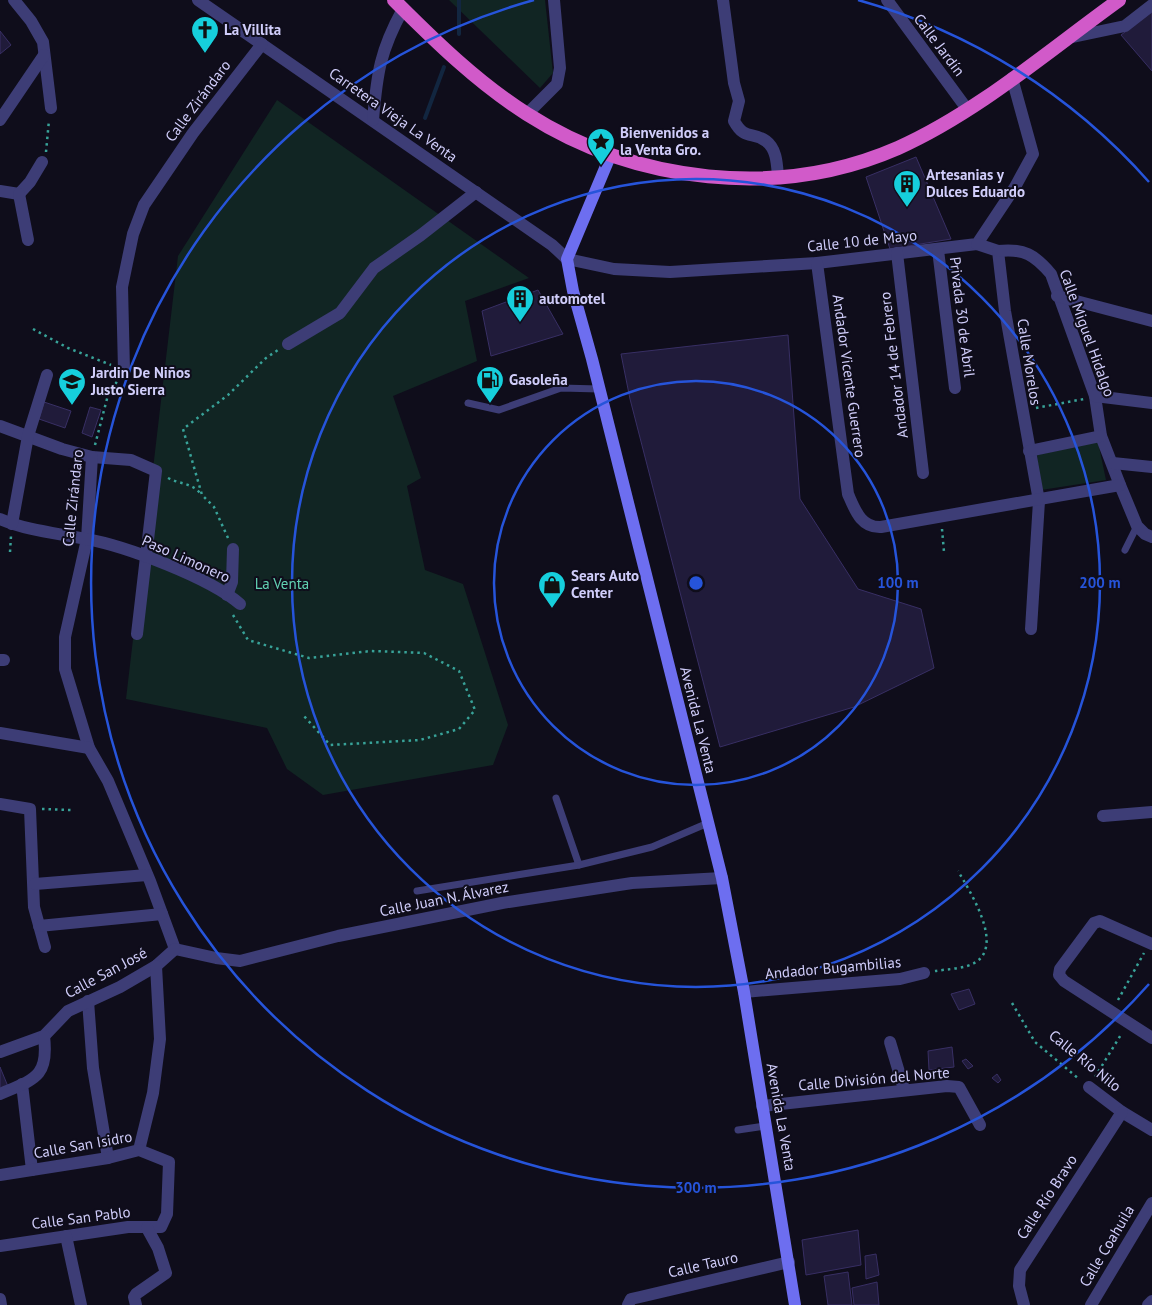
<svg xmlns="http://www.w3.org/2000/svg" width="1152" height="1305" viewBox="0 0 1152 1305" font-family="'PT Sans',sans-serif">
  <rect width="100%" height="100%" fill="#0f0d1b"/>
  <g fill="#112523">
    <path d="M449 0H545L553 73 540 88Z"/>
    <path d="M277 100 529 278 465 301 477 361 393 396 421 478 407 486 425 570 463 584 508 725 493 765 323 795 287 769 267 728 126 699 178 256Z"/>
    <path d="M1098 442 1106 480 1041 490 1037 455Z"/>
  </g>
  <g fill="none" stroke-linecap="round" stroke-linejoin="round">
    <g stroke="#122640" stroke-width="4">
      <path d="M459 34V0"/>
      <path d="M425 118 444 67"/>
    </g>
  </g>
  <g fill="#201b3a" stroke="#382f64">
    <path d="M1152 12V71L1121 35Z"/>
    <path d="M0 31 11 45 0 54Z"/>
    <path d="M916 157 951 239 890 249 866 177Z"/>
    <path d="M538 290 563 334 491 356 482 311Z"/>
    <path d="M788 335 800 499 858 589 921 609 934 668 854 707 720 747 630 399 621 354Z"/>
    <path d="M44 402 71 411 65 428 39 419Z"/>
    <path d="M90 407 101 410 92 437 82 433Z"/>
    <path d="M969 989 975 1004 959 1010 951 994Z"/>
    <path d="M952 1047 954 1067 929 1070 928 1051Z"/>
    <path d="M966 1059 973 1066 968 1069 962 1061Z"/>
    <path d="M0 1067 9 1089 0 1092Z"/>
    <path d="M997 1074 1001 1080 998 1083 992 1078Z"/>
    <path d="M858 1230 861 1265 806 1275 802 1240Z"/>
    <path d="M876 1254 879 1275 866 1279 865 1256Z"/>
    <path d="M848 1272 852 1305H828L824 1276Z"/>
    <path d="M877 1282 879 1305H854L852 1288Z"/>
  </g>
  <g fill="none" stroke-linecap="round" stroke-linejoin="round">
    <g stroke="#38a298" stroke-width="2.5" stroke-dasharray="2.5 4" stroke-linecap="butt">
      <path d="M46 152 49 120"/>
      <path d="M33 329 68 348 111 365"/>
      <path d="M1036 408 1084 399"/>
      <path d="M95 445 108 395 118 380"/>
      <path d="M168 478C179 484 192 483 200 493"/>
      <path d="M942 529 944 552"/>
      <path d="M228 538 214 507 202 495 183 429 228 395 266 358 278 350"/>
      <path d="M10 552 11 536"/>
      <path d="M233 615 248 640 309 658 371 651 424 653 459 671 475 710 459 729 420 740 330 745 304 716"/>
      <path d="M42 809 71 810"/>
      <path d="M935 971C947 969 965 969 976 962 1004 944 969 890 958 871"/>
      <path d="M1118 1000 1144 953"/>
      <path d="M1012 1003 1035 1042 1079 1079"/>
      <path d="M1095 1077 1122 1033"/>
    </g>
    <g stroke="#3d3d76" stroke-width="7">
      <path d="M468 403 499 410 561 388 599 389"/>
      <path d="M1125 550 1137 526"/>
      <path d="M556 798 579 865"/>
      <path d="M417 891 579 865 652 847 708 823"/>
      <path d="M738 1130 765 1126"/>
    </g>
    <g stroke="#3d3d76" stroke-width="12">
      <path d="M14 0 31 21 43 42 51 108"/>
      <path d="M198 0 552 245 567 259 614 269 670 272 817 263 977 244 1015 187 1033 154 1012 78"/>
      <path d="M723 0 734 83 739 101 734 121C745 141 752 131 766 141 777 149 777 165 778 177"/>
      <path d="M887 0 967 109"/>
      <path d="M1068 38 1125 26 1152 5"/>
      <path d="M527 114 557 84 560 68 554 0"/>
      <path d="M0 120 44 55"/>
      <path d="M373 120C377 73 380 51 403 9"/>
      <path d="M0 191 19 194 30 182 42 162"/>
      <path d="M19 194 28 240"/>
      <path d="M977 244 998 251 1005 311 1039 501 1031 629"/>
      <path d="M938 250 955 388"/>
      <path d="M998 251C1024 248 1035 255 1051 274L1095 396 1101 436 1120 485 1137 526 1145 534 1152 537"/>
      <path d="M897 253 923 473"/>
      <path d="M817 263 848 494C855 510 861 528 881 527L1120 485"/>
      <path d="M1057 296 1152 321"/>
      <path d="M288 344 340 313 374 268 421 235 476 192"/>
      <path d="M124 370 122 287 133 234 144 205 193 133 262 44"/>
      <path d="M1095 396 1152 403"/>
      <path d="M0 426 62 449 92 457 131 460 156 471 137 634"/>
      <path d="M1029 451 1101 436"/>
      <path d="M92 457 87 539 65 637V669L89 748 108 781 150 881 175 949"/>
      <path d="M1113 463 1152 467"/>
      <path d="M0 519C28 531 57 533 86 539 126 546 210 578 240 604"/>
      <path d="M12 524 28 436 47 375"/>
      <path d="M227 595 232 582 233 549"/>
      <path d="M0 660H4"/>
      <path d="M0 733 89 748"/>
      <path d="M0 804 30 809 34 907 45 947"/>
      <path d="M1103 816 1152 812"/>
      <path d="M35 884 147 875"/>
      <path d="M39 926 162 914"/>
      <path d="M1152 944 1100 921 1094 923 1060 969 1059 975 1064 981 1152 1038"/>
      <path d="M175 949 216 958 240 961 338 936 502 903 632 883 722 878"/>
      <path d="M744 992 900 979 924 973"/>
      <path d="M88 1001 93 1068 108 1158"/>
      <path d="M890 1042 904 1089"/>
      <path d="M0 1052 44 1036 68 1011 120 987 156 966 175 949"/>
      <path d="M22 1084 32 1170"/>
      <path d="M1089 1087 1122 1112 1152 1130"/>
      <path d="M0 1094C35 1079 49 1077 44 1036"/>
      <path d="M762 1106 947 1086 959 1087 980 1125"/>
      <path d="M139 1150 153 1093 160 1039 156 966"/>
      <path d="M0 1175 108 1158 139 1150 169 1162 167 1214 161 1227H128L0 1246"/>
      <path d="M66 1236 81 1305"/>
      <path d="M0 1299 1 1305"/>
      <path d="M136 1305 134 1297 136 1294 166 1273 158 1248 147 1228"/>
      <path d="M628 1305 631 1299 640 1297 789 1262"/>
      <path d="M1024 1305 1019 1286 1020 1270 1122 1112"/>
      <path d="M1091 1305 1152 1203"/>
      <path d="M1148 1305 1152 1301"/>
    </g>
    <path stroke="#6d6ef0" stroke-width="12" d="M611 154 567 259 573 291 592 359 722 878 744 992 795 1305"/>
    <path stroke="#d15ac9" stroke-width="14" d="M394 0C435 41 478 83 527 114 635 183 779 200 898 148 978 112 1048 51 1119 0"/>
  </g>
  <g fill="none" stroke="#2654da" stroke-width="2.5">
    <circle cx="696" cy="583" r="202"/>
    <circle cx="696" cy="583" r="404"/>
    <path d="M1149 984A605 605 0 1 1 534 0M858 0A605 605 0 0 1 1149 182"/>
  </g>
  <defs>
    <symbol id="church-pin" viewBox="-11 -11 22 30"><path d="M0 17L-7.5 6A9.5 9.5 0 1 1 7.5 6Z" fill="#16cfdc" stroke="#0f0d1b"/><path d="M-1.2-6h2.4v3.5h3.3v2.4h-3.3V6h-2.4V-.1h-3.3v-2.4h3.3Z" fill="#111"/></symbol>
    <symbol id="sight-pin" viewBox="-11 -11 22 30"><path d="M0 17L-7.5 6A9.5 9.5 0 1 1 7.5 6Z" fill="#16cfdc" stroke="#0f0d1b"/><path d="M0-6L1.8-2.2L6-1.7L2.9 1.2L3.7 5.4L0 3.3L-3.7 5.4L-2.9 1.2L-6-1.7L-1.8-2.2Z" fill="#111"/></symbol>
    <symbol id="building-pin" viewBox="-11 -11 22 30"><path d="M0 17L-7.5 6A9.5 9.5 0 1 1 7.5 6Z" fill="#16cfdc" stroke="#0f0d1b"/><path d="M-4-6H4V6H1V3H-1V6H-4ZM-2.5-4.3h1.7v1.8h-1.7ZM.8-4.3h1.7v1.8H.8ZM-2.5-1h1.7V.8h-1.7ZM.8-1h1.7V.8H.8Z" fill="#111"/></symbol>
    <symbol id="fuel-pin" viewBox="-11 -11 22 30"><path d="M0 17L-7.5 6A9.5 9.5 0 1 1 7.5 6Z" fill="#16cfdc" stroke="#0f0d1b"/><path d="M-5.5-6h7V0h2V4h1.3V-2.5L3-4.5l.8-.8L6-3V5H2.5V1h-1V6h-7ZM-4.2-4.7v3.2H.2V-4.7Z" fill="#111"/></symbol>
    <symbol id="school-pin" viewBox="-11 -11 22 30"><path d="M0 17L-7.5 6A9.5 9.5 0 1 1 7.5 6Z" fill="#16cfdc" stroke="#0f0d1b"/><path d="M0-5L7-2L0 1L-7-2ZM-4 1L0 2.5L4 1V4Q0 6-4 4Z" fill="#111"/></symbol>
    <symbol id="shop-pin" viewBox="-11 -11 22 30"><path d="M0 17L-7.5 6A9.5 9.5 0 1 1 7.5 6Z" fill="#16cfdc" stroke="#0f0d1b"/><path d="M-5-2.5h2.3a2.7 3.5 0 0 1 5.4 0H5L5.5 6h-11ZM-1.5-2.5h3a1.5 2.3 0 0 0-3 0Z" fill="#111"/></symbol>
  </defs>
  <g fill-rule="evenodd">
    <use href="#church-pin" x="189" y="14" width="32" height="43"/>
    <use href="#sight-pin" x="585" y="126" width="32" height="43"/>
    <use href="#building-pin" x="891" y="168" width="32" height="43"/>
    <use href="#building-pin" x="504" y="283" width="32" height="43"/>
    <use href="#fuel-pin" x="474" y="364" width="32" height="43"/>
    <use href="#school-pin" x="56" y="366" width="32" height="43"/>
    <use href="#shop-pin" x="536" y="569" width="32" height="43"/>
  </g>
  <g text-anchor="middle" stroke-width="4" stroke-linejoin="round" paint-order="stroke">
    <g font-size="15" font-weight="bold" fill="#d0cdfa" stroke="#0f0d1b" text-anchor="start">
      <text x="224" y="35">La Villita</text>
      <text x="620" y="138">Bienvenidos a<tspan x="620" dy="17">la Venta Gro.</tspan></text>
      <text x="926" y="180">Artesanias y<tspan x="926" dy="17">Dulces Eduardo</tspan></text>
      <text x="539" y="304">automotel</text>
      <text x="91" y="378">Jardin De Niños<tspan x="91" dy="17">Justo Sierra</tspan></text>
      <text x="509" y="385">Gasoleña</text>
      <text x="571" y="581">Sears Auto<tspan x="571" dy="17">Center</tspan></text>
    </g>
    <g font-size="15" fill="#d0cdfa" stroke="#0f0d1b">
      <text transform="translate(939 45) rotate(53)" y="5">Calle Jardín</text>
      <text transform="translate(198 101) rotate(-53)" y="5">Calle Zirándaro</text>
      <text transform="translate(393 115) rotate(35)" y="5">Carretera Vieja La Venta</text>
      <text transform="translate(862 241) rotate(-6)" y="5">Calle 10 de Mayo</text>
      <text transform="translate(962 317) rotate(83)" y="5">Privada 30 de Abril</text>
      <text transform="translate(1087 333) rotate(70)" y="5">Calle Miguel Hidalgo</text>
      <text transform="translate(1029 362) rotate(81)" y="5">Calle Morelos</text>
      <text transform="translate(894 365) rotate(-97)" y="5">Andador 14 de Febrero</text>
      <text transform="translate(849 376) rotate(82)" y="5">Andador Vicente Guerrero</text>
      <text transform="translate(73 498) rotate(-84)" y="5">Calle Zirándaro</text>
      <text transform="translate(186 559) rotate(24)" y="5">Paso Limonero</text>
      <text transform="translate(698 720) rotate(76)" y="5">Avenida La Venta</text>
      <text transform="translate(444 899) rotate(-11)" y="5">Calle Juan N. Álvarez</text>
      <text transform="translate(833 968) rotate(-5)" y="5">Andador Bugambilias</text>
      <text transform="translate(106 973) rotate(-28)" y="5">Calle San José</text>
      <text transform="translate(1085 1061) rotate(39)" y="5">Calle Río Nilo</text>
      <text transform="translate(874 1079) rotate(-5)" y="5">Calle División del Norte</text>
      <text transform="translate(781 1117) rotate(80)" y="5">Avenida La Venta</text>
      <text transform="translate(83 1145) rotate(-10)" y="5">Calle San Isidro</text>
      <text transform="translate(1047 1197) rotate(-57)" y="5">Calle Río Bravo</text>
      <text transform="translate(81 1218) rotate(-7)" y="5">Calle San Pablo</text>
      <text transform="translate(1107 1246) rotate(-59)" y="5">Calle Coahuila</text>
      <text transform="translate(703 1265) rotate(-13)" y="5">Calle Tauro</text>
    </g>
    <g font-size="15" fill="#61d1b2" stroke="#0f0d1b">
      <text x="282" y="589">La Venta</text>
    </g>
  </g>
  <circle cx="696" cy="583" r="8" fill="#2654da" stroke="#0f0d1b" stroke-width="2.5"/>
  <g font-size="15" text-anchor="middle" font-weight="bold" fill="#2654da" stroke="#0f0d1b" stroke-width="4" stroke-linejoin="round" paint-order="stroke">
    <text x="898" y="588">100 m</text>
    <text x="1100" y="588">200 m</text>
    <text x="696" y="1193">300 m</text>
  </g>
</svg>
